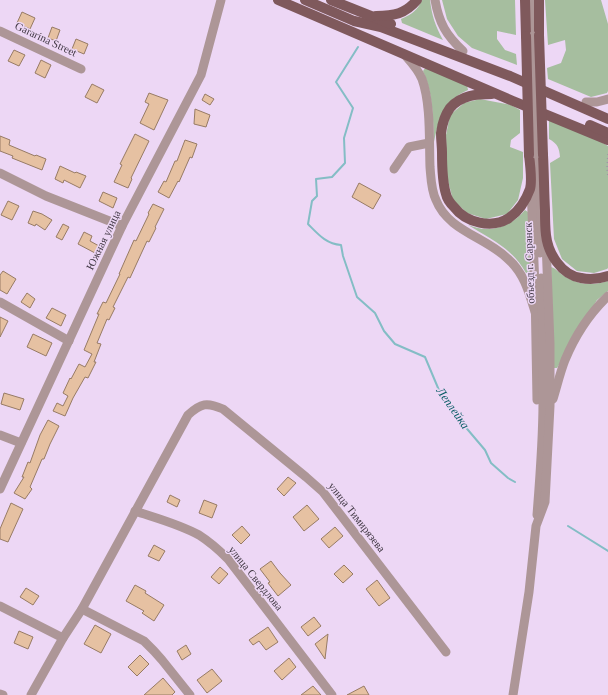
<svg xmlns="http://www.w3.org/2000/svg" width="608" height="695" viewBox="0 0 608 695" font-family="'Times New Roman',serif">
  <rect width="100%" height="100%" fill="#edd7f5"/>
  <g fill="#a6be9f">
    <path d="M422 0H430C432 16 435 25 443 40L402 23 401 19C412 14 417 11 422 0Z"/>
    <path d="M442 0H515L516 35 497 31V39L505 50 516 54 517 65 472 48 458 36 447 19Z"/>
    <path d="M545 0H601L608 24V91L607 93 591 97 548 79 547 68 561 63 566 50 565 40 548 45Z"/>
    <path d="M426 67 467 85 468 90C442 102 440 115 434 142 433 117 433 93 423 71Z"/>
    <path d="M480 99 511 105 520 110V133L511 140 510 147 523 152V178L518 200 507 214 486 219 467 213 453 200 447 177 446 135 450 115 464 103Z"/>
    <path d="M549 120 598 140 608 146V268L607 269 594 273 577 271 562 259 554 239 550 163 560 157C559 148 558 144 549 139Z"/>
    <path d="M525 210 528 212 530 273H526C512 248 492 240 468 225 474 227 480 229 486 229 501 230 516 221 525 210Z"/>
    <path d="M551 267C557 269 559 273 564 276 579 285 591 286 608 281V291L597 300 557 368H554Z"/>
  </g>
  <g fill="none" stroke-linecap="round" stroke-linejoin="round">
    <g stroke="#84bdc5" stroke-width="2">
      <path d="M358 47 336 82 353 108 344 138 345 163 332 177 316 179 317 196 312 201 308 224C318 234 326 244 341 245L343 256 357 297 375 313 384 331 395 344 425 357 441 395 457 417 485 450 491 463 508 478 515 482"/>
      <path d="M568 526 608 551"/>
    </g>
  </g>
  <g fill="#e6c1a2" stroke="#977b65">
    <path d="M22 12 35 18 30 29 17 23Z"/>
    <path d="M52 27 60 30 56 41 48 38Z"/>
    <path d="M76 39 88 44 84 54 72 49Z"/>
    <path d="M14 50 25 55 19 66 8 61Z"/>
    <path d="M41 60 51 65 45 78 35 73Z"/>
    <path d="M92 84 104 90 97 103 85 97Z"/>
    <path d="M149 93 168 100 154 130 140 123 149 104 145 102Z"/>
    <path d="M205 94 214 99 210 105 202 100Z"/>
    <path d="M195 109 210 115 206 127 194 124Z"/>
    <path d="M135 134 149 141 131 178 132 179 128 188 114 182 122 165 120 164Z"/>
    <path d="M0 136 10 140 9 145 35 156 36 155 46 159 42 170 12 158 13 156 0 151Z"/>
    <path d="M185 140 197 144 192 158 190 157 179 182 178 181 169 198 158 192 164 181 166 182 175 161H177Z"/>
    <path d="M60 166 75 173 76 172 86 176 80 188 64 180 63 183 55 179Z"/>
    <path d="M359 183 381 195 373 209 352 197Z"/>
    <path d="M103 192 117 198 113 208 99 201Z"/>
    <path d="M8 201 19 206 12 220 1 215Z"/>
    <path d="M153 204 164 209 155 227 156 228 149 242 147 241 130 278 128 277 113 307 115 308 109 320 107 319 97 343 101 344 94 362H96L88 378 85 377 73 398 65 416 53 411 57 403 63 406 68 396 63 393 70 378 71 379 79 364 85 367 92 354 84 350 99 314H97L103 302 106 303 120 274H119L134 240 136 241 149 214 148 213Z"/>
    <path d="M33 211 42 214 52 220 45 230 36 224 35 226 28 223Z"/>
    <path d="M63 224 69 227 62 240 56 237Z"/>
    <path d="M84 232 92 236 90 241 99 246 95 253 78 244Z"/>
    <path d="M3 271 16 279 7 294 0 290V275Z"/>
    <path d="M27 293 35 299 30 308 21 302Z"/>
    <path d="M52 308 66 315 61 326 46 318Z"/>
    <path d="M0 317 8 321 0 337Z"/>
    <path d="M33 334 52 343 46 356 27 347Z"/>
    <path d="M4 393 24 399 20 410 1 404Z"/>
    <path d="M48 420 59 426 50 444 44 459H42L30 487 32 489 25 499 14 493 24 477H22L28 462 30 463 40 435Z"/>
    <path d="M288 477 296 483 284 496 277 489Z"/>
    <path d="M170 495 180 500 177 507 167 502Z"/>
    <path d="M204 500 217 505 212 518 199 513Z"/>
    <path d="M11 503 23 509 8 542 0 539V529Z"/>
    <path d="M307 505 319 519 304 531 293 517Z"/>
    <path d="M242 526 250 535 241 544 232 535Z"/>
    <path d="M335 527 343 536 329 548 321 539Z"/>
    <path d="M154 545 165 551 159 561 148 556Z"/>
    <path d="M271 561 280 573 291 585 278 596 268 583 270 582 260 569Z"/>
    <path d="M344 565 353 574 343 583 334 574Z"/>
    <path d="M220 567 228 574 219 584 211 577Z"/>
    <path d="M377 580 390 598 379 606 366 589Z"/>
    <path d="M135 585 146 591 145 593 164 605 154 621 142 613 144 611 126 601Z"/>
    <path d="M26 588 39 596 33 605 20 597Z"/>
    <path d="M314 617 321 626 308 636 301 627Z"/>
    <path d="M95 625 111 634 101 653 84 644Z"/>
    <path d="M268 627 278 642 266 650 259 641 253 645 249 640Z"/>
    <path d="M19 631 33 637 28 649 14 643Z"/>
    <path d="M328 634 325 659 315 644Z"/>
    <path d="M186 645 191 654 182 660 177 651Z"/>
    <path d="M140 655 149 664 137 676 128 667Z"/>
    <path d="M289 658 296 667 282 680 274 671Z"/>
    <path d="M212 669 222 681 207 693 197 680Z"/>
    <path d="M163 678 175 692 172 695H144Z"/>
    <path d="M313 686 321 695H301Z"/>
    <path d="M364 686 369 695H347Z"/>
  </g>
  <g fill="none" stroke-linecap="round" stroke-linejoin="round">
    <path stroke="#a191a7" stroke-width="1.5" stroke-dasharray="1 3" stroke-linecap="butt" d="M608 154 607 168 608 177"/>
    <g stroke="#ad9697" stroke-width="9">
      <path d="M435 0C439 23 446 35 463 51"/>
      <path d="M531 0 533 36"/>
      <path d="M0 31 81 69"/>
      <path d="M404 54C411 62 418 69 422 79 431 104 429 140 430 167 431 178 431 190 436 200 448 231 486 237 508 259 524 273 529 292 535 312"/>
      <path d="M586 102H597L608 99"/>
      <path d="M536 154 540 253"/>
      <path d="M394 169 409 147 429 143"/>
      <path d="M0 173 46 196 122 226"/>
      <path d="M531 187 535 288 537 400"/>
      <path d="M0 302 69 341"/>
      <path d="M553 399C557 386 560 373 565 360 575 336 589 314 608 296"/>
      <path d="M0 435 21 443"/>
      <path d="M0 489 122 226 201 75 221 0"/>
      <path d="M135 511C156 518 179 524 199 535 210 542 219 550 228 559L332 695"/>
      <path d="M537 515C540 477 543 440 543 402 544 361 543 319 541 278"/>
      <path d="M0 606 63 638"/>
      <path d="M82 609 144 641 154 651 162 660 190 695"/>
      <path d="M0 694 3 695"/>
      <path d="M31 695 63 638 82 609 188 415C201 403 207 402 223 409L306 477 323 492 446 652"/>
      <path d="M513 695 529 592 536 526 545 502 550 406V344L546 242"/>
    </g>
    <g stroke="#7f595c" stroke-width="10">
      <path d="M278 0 513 101 608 140"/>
      <path d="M305 0 354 21 381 27 510 76 608 119"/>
      <path d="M331 0 391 24"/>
      <path d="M525 0 526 36"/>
      <path d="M539 0V35"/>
      <path d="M376 16C394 16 405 14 417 0"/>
      <path d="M492 94C477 94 461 95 450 108 445 115 442 125 441 133 441 140 442 146 442 152 442 166 442 181 446 194 447 199 451 204 454 207 466 223 492 229 509 218 519 211 526 200 530 189 532 182 530 163 529 155"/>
      <path d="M590 125 608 133"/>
      <path d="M543 155C544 173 544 192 545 210 545 219 545 227 546 235 548 253 561 275 581 278 590 280 599 279 608 276"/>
    </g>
    <path stroke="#ad9697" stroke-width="9" d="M533 36 536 154"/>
    <g stroke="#7f595c" stroke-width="10">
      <path d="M539 35 543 155"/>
      <path d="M526 36 529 155"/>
    </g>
  </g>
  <g text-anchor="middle" stroke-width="3" stroke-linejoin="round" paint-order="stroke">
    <g font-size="11" fill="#423945" stroke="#edd7f5">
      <text transform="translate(46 39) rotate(25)" y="4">Gararina Street</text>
      <text transform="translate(103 240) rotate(-64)" y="4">Южная улица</text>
      <text transform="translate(529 263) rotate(-92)" y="4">объезд г. Саранск</text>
      <text transform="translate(357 517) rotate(52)" y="4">улица Тимирязева</text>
      <text transform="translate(256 578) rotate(51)" y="4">улица Свердлова</text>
    </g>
    <g font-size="12" font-style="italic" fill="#095c65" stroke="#edd7f5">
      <text transform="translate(453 408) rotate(55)" y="4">Леплейка</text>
    </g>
  </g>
</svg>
